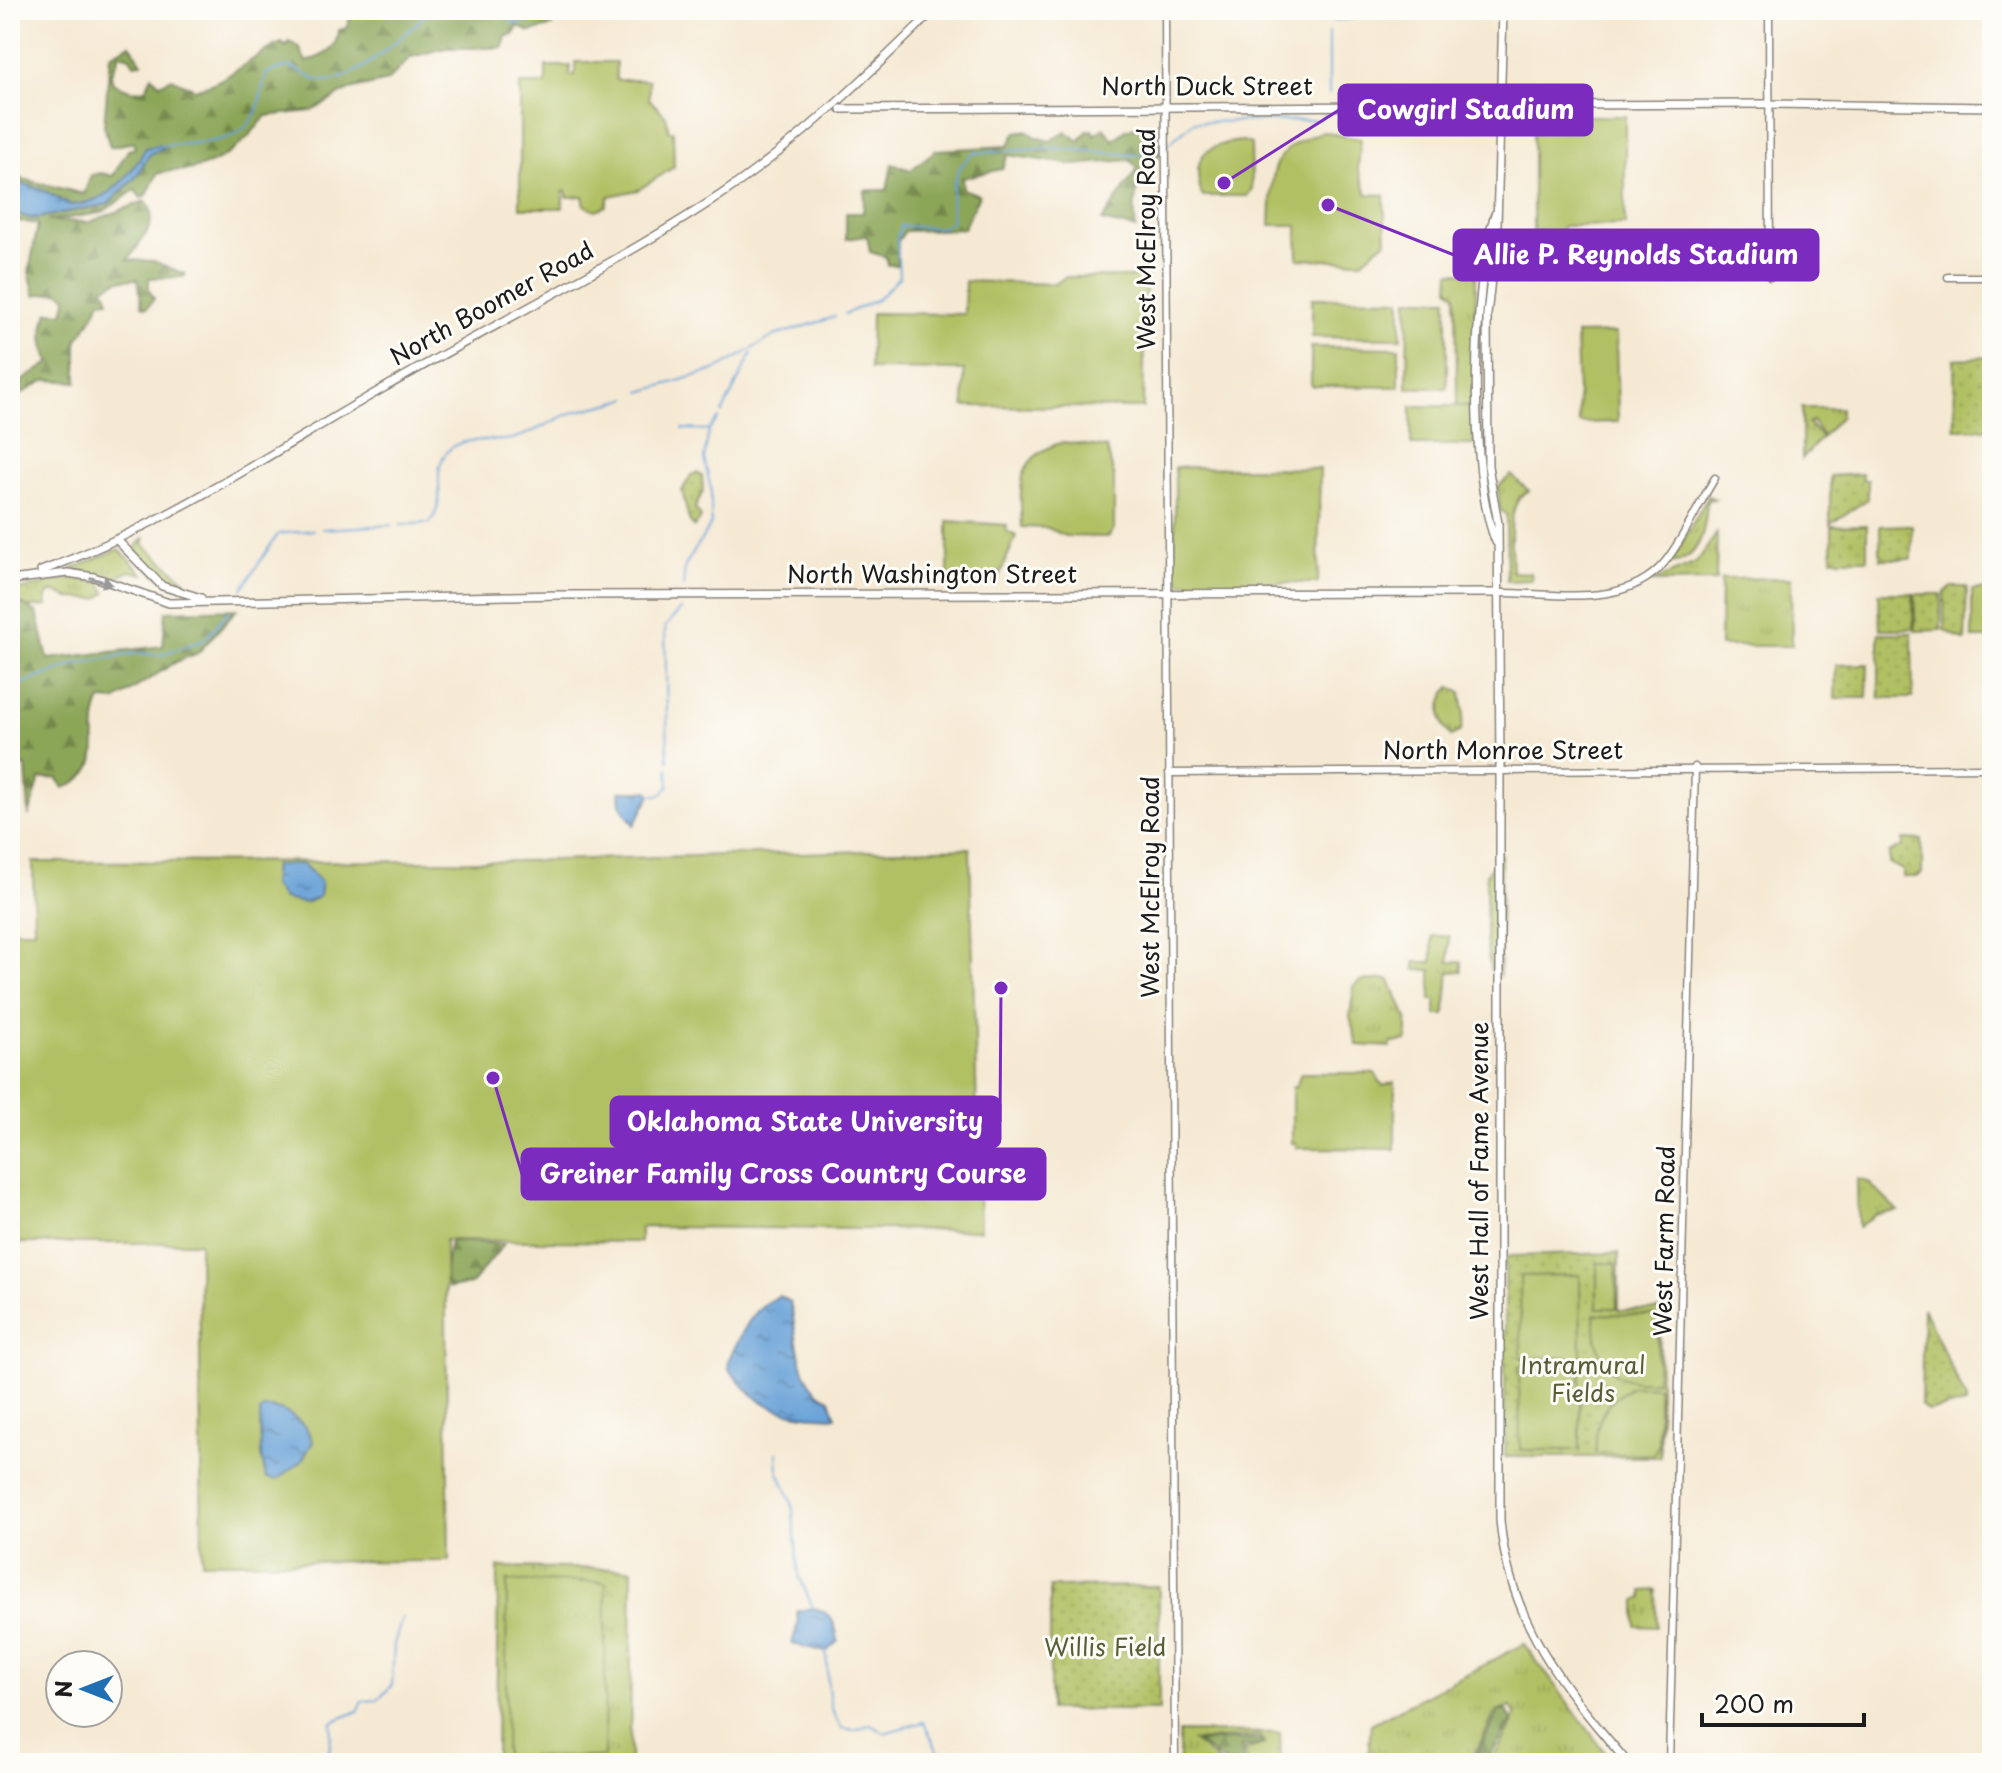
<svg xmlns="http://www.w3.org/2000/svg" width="2002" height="1773" viewBox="0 0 2002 1773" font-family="'Playpen Sans',sans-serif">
  <defs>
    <pattern id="grass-tufts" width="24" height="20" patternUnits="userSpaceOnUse" patternTransform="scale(2)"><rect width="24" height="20" fill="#b1c063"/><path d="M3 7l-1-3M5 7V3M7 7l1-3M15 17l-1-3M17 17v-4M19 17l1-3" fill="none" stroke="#98a455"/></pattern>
    <pattern id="forest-firs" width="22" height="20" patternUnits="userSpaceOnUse" patternTransform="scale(2)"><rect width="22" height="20" fill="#8ca659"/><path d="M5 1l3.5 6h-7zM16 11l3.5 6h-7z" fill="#728649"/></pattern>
    <pattern id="park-dots" width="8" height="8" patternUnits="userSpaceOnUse" patternTransform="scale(2)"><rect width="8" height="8" fill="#b1c063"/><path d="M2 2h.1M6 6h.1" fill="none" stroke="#98a455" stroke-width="1.8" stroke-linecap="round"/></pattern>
    <pattern id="water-ripples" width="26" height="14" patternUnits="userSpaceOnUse" patternTransform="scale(2)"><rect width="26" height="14" fill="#67a1d7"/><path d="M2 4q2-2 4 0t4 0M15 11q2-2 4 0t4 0" fill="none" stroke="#5482ae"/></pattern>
  </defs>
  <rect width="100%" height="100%" fill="#fdfcf7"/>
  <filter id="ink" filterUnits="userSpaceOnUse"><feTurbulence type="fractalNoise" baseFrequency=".0125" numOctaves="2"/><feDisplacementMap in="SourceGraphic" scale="16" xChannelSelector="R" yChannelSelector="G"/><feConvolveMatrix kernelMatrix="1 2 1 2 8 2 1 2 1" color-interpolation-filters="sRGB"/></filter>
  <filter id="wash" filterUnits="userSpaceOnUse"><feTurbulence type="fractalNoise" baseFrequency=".006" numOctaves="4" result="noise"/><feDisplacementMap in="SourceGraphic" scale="32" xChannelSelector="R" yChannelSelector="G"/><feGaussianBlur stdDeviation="1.8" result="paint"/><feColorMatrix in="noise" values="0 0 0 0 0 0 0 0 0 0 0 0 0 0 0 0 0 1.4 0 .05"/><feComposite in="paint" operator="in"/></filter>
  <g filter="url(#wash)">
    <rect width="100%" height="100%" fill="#f5e9d3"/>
    <g fill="url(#grass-tufts)" stroke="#666e40" stroke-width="2">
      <path d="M1450 272 1476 273 1475 406H1457L1456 294 1449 288Z"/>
      <path d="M1802 408H1841V416L1823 436 1812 421 1808 423 1822 437 1802 459Z"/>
      <path d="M1511 475 1529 491C1504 500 1512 549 1512 572L1531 573 1532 580 1507 581 1506 514 1500 510 1498 487Z"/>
      <path d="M1708 496 1715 499 1707 500C1706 526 1702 559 1671 563Z"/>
      <path d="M1717 533 1716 581 1651 582 1696 563Z"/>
      <path d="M145 537 143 544 186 581 187 590C169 585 138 568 136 547Z"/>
      <path d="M119 549 144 574 130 571 112 580 71 569Z"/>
      <path d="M70 578 101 583 106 593 98 599 68 598 53 591 46 596 47 606 10 608V592Z"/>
      <path d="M1791 578 1792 646H1720L1721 579Z"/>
      <path d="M1451 687 1461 692 1464 713 1461 731 1451 736C1438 723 1437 700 1451 687Z"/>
      <path d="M1501 855 1500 975 1490 969 1486 940V874Z"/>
      <path d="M1432 936H1449V962H1462V971L1449 972 1445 1015H1436V1000H1431V970H1415V962H1432Z"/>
      <path d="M1389 979 1407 1018V1041L1391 1043V1047L1357 1045 1350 1016 1354 986 1360 981Z"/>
      <path d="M1857 1179 1868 1182 1898 1211 1875 1215 1858 1227Z"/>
      <path d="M498 1567 632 1569 630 1763H496Z"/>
      <path d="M1656 1590 1657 1627 1636 1626V1600L1643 1599V1591Z"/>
      <path d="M1524 1644 1613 1763H1490L1513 1724 1515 1714 1511 1707 1496 1711 1470 1763H1248L1244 1750 1265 1744 1259 1736 1193 1741 1220 1763H1179V1732L1280 1733 1281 1762 1368 1757 1371 1724Z"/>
    </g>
    <g fill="url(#forest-firs)" stroke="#54613a" stroke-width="2">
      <path d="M352 10H560L551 27 530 32 518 26 514 35 506 36 503 48H446L411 57 387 81 349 90 312 111 266 116C245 143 223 164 188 170 178 171 166 170 157 174L147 195 141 198 135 190 101 213 47 221 90 222 145 201C163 220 139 243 128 260L153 261 185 274 184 277 149 278V290L154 299 147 308 142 306 138 279 120 280 104 287 109 300 100 301C95 314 87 328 77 339V382L46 380 16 397 22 381 51 362C42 351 40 325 49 312L63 313 67 297 59 292 35 295 29 272 38 224 10 220V211L32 219 108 204 136 177 150 154 164 147 146 148C128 179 108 203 70 205L39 188 18 184 17 188H13L10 205V181L15 177 84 194 91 175 101 173 113 176 128 150 135 148 134 142 110 147 104 126 110 55 130 44 142 63 134 64 130 57 120 54 111 75 113 83 132 91 146 89 152 76 160 84 172 78 195 89C229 82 252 55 282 43L286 47 289 42 299 47 306 62C326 54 335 53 339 30L347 28Z"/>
      <path d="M1144 124 1159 141 1160 156 1152 158C1136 179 1132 203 1136 229L1102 221 1138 168 1130 160 1074 165 1008 155 1002 169 962 178 963 189 979 195 963 229 905 231 898 241 897 265H888L886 257 870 252 867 236 846 239V213H863L865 190H887L892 164 911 170 936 150 1008 146 1016 132 1027 130 1036 137 1050 141 1066 131 1079 141 1088 130H1093L1094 135 1104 128 1113 140 1126 130Z"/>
      <path d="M22 604 37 613 48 659 163 646 166 611 237 609 198 653 176 662 115 701 101 700C83 736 115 769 63 788L58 778 40 779 29 816 26 766H10V663L18 660 10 605Z"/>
      <path d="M450 1241 504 1244 471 1284 449 1288 444 1276Z"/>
      <path d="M1499 1711H1507L1512 1720 1510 1725 1485 1763H1472Z"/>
      <path d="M1259 1739 1263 1744 1241 1747 1244 1763H1226L1197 1742Z"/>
    </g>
    <g fill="url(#park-dots)" stroke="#666e40" stroke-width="2">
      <path d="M1992 357V429H1955L1954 359Z"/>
      <path d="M697 473 702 476 703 491 695 508 701 517 694 527 689 520 682 491 691 475Z"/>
      <path d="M1862 474V480H1868V499L1830 524V476Z"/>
      <path d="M1867 525V559H1832V526Z"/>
      <path d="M1912 525V559H1880V526Z"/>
      <path d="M1951 587H1967L1965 641 1944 630V593Z"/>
      <path d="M1879 593H1913V629H1880Z"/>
      <path d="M1915 594H1941V630L1915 631Z"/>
      <path d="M1879 633H1912L1913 698H1879Z"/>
      <path d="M1868 664 1867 698H1835L1836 665Z"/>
      <path d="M1903 839 1922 840V873L1917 877H1903V870L1889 863V853L1903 846Z"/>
      <path d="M1619 1253V1310H1660V1457H1505V1259L1511 1256Z"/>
      <path d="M1923 1308 1966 1399V1404L1928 1411 1921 1405Z"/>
      <path d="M1159 1586V1710H1050V1587Z"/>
    </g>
    <g fill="#b1c063" stroke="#666e40" stroke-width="2">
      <path d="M575 62H616V80H649V99L666 116 669 131H673L674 167 638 190 609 196 606 206 596 210 585 206 583 196 567 197 566 191 563 192V208H520V84H546V66H570V75H575Z"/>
      <path d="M1533 116H1625V225L1563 226 1562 231H1533Z"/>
      <path d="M1323 132 1361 139 1358 168 1367 194 1384 195 1386 241 1362 261 1298 259 1297 225H1270C1273 173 1266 149 1323 132Z"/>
      <path d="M1243 141 1251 144 1252 190 1247 196H1202C1190 156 1205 144 1243 141Z"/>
      <path d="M1065 277H1146L1143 408 964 406V370L870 369 871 313 964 314 965 281 1055 284Z"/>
      <path d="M1312 298 1401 299V338L1312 337Z"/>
      <path d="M1408 299H1447V388H1407Z"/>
      <path d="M1616 333 1618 422 1579 423 1576 334Z"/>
      <path d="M1311 347 1399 348V387L1311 386Z"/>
      <rect x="1411" y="406" width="63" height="39"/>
      <path d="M1063 442 1107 448 1114 477V529L1108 537 1065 536 1048 528 1022 527C1020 484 1015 457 1063 442Z"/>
      <path d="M1175 467 1320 469 1318 583H1180L1175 579Z"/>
      <path d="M948 521 1007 525 1006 531 1016 536 996 584H948Z"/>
      <rect x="1972" y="590" width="20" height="48"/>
      <path d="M970 848 980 1230 640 1227V1242L445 1240 449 1561 202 1562 199 1243H10V930H34L33 862 521 861Z"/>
      <path d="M1301 1073H1375L1383 1086 1395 1082V1149L1296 1148V1143H1292V1087H1296Z"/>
      <path d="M1597 1263H1616L1617 1308H1597Z"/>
      <path d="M1580 1275 1581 1357 1521 1358 1520 1276Z"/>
      <path d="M1594 1314 1655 1315 1658 1319 1657 1381C1607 1386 1595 1358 1594 1314Z"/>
      <path d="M1519 1366H1580V1450H1520Z"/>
      <path d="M1634 1386 1658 1387V1446L1653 1455 1596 1453C1594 1420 1604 1401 1634 1386Z"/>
      <path d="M507 1581 606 1582 604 1757 505 1756Z"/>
    </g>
    <g fill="url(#water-ripples)" stroke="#425e7a" stroke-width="2">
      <path d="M159 145 164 148 150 154 136 177 108 204 32 219 10 211 13 188H17L18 183 39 188 70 205C108 203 128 179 146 148Z"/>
      <path d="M620 791H648L651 795 634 825 621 806Z"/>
      <path d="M303 864 321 882 319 897 305 903 283 899 272 885 274 865Z"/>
      <path d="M779 1296 790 1302C798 1332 795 1386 830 1399L836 1417C786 1415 761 1412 729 1369L728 1361C742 1335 749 1309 779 1296Z"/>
      <path d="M265 1408C286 1407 307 1423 313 1442L301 1462 277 1480 266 1478 261 1455 260 1412Z"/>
      <path d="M813 1608C831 1611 836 1625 838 1641L826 1652 792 1644 798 1623 797 1611Z"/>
    </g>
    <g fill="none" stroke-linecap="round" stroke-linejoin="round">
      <g stroke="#67a1d7" stroke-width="2">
        <path d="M507 10 513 23 519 24 542 10"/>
        <path d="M1334 20 1352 19 1365 10"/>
        <path d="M1329 32V94"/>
        <path d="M1167 145 1194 122 1318 120 1327 113"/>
        <path d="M161 146C193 141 242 149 257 110 262 98 262 85 267 73L289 66C299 70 308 77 317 80 352 90 406 31 432 10"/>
        <path d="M845 314 878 299 899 277 897 239 901 226 942 228 952 221C950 196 952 167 974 153L1056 148 1132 155 1162 150"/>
        <path d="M641 392 718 369 774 336 835 317"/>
        <path d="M722 413 752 353"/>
        <path d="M682 429 709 430 719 418"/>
        <path d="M400 525 430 523C449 496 430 474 446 453 460 434 491 443 511 439 534 434 555 418 574 412 592 407 610 405 628 398"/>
        <path d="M322 529 392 525"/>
        <path d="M683 587 685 566 711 524V489L704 459 709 430"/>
        <path d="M242 589 278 534 313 530"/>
        <path d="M10 688 76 664 137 653 160 655 204 640 229 611"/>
        <path d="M668 761 665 627 681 609"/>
        <path d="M651 795H662L669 786 668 768"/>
        <path d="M777 1453 778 1470 792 1503 799 1576 813 1608"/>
        <path d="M826 1652C829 1679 824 1705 842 1728L855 1730 871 1724 884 1733 924 1722 940 1757 958 1763"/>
        <path d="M322 1763 329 1754 332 1722 358 1711 363 1701 378 1700 392 1685 394 1644 402 1618"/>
      </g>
    </g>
  </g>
  <g filter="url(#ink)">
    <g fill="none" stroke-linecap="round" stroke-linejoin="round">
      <defs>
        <g id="tertiary">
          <path d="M1165 10 1175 1763"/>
          <path d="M1769 10 1770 277"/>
          <path d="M1948 277H1992"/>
          <path d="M1498 593C1552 592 1624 610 1664 563 1684 539 1698 505 1715 478"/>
          <path d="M1169 773 1992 768"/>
          <path d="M1669 1763 1695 767"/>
        </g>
        <g id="secondary">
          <path d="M1503 10 1497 225 1487 315 1488 466 1498 523 1500 762V1520C1509 1623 1563 1687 1628 1763"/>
          <path d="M841 109 1764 104 1992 107"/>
          <path d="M1495 214C1472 283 1468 476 1496 542"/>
          <path d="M118 541 162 586 201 598"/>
          <path d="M41 571C164 526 269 454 382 389 494 324 611 267 719 196 799 142 866 77 934 10"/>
          <path d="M10 580 68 573 94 577 169 603 560 595 1498 593"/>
        </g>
      </defs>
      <use href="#tertiary" stroke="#888278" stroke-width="9"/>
      <use href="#secondary" stroke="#888278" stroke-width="10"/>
      <use href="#tertiary" stroke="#fff" stroke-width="6"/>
      <use href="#secondary" stroke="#fff" stroke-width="7"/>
    </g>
    <defs><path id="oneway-solid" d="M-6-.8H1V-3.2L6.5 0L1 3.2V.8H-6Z" transform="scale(2)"/></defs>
    <use fill="#999" href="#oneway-solid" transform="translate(101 581) rotate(17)"/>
  </g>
  <g text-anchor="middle" stroke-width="6" stroke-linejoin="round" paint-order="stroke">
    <g font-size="24" fill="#1c1c1c" stroke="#fdfcf7">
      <text x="1207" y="95">North Duck Street</text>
      <text transform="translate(1147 239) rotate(-90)" y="8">West McElroy Road</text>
      <text transform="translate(492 304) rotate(-29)" y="8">North Boomer Road</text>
      <text x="932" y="583">North Washington Street</text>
      <text x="1503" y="759">North Monroe Street</text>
      <text transform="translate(1151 887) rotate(-90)" y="8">West McElroy Road</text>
      <text transform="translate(1480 1171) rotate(-90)" y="8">West Hall of Fame Avenue</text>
      <text transform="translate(1665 1241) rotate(-89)" y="8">West Farm Road</text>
    </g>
    <g font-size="24" fill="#585e38" stroke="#fdfcf7">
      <text x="1583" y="1374">Intramural<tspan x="1583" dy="28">Fields</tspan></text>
      <text x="1105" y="1656">Willis Field</text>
    </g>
  </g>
  <path fill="none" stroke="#7b2cbf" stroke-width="3" d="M1224 183L1339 110M1328 205L1454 255M1001 988L1000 1122M493 1078L522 1174"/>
  <g fill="#7b2cbf" stroke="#fdfcf7" stroke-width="3">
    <circle cx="1224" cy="183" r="8"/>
    <circle cx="1328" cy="205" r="8"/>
    <circle cx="1001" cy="988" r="8"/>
    <circle cx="493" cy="1078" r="8"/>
  </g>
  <g fill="#7b2cbf" stroke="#7b2cbf" stroke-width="3">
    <rect x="1339" y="85" width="253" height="50" rx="8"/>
    <rect x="1454" y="230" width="364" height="50" rx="8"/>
    <rect x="611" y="1097" width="389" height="50" rx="8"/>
    <rect x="522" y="1149" width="523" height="50" rx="8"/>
  </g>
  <g font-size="26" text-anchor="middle" font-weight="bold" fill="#fff">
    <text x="1466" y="119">Cowgirl Stadium</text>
    <text x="1636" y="264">Allie P. Reynolds Stadium</text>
    <text x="805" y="1131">Oklahoma State University</text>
    <text x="783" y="1183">Greiner Family Cross Country Course</text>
  </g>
  <rect width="2002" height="1773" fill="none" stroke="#fdfcf7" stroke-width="40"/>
  <g transform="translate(84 1689) rotate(270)"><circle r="38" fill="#fdfcf7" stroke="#a3a29f" stroke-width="2"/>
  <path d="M0-6L14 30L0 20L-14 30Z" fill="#1f6fb2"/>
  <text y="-12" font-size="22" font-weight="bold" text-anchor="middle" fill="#1c1c1c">N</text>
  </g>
  <path d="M1702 1713v12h162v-12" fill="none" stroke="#1c1c1c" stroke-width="4"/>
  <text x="1714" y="1713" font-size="24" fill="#1c1c1c" stroke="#fdfcf7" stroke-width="6" paint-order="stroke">200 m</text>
</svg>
